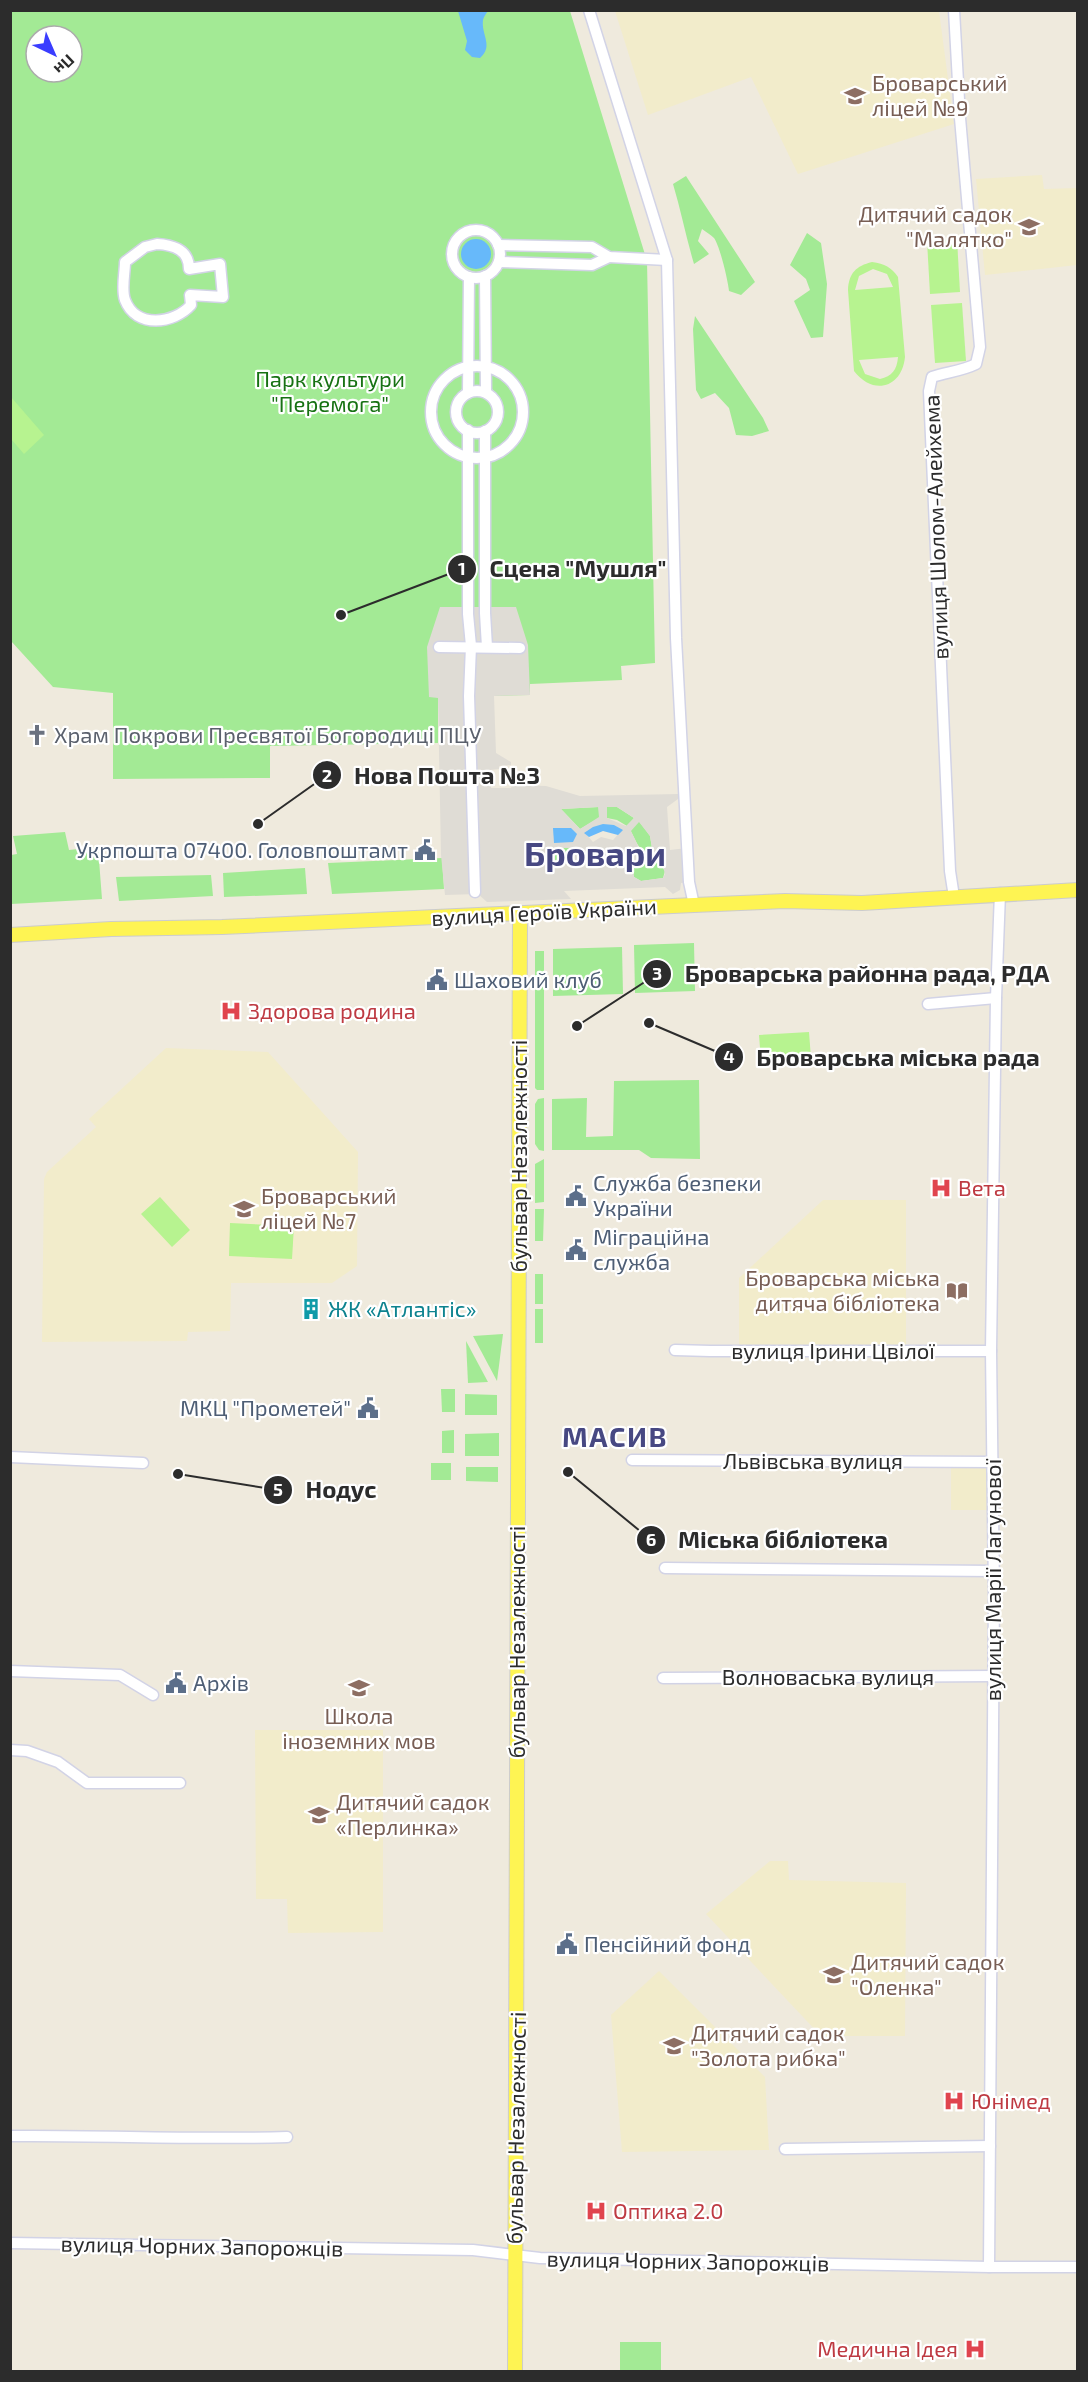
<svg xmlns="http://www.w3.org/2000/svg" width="1088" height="2382" viewBox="0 0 1088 2382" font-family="'Exo 2',sans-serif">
  <rect width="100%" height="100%" fill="#efeadd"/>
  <g fill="#f2eccb">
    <path d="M615 11H939L954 124 798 174 751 77 648 115Z"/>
    <path d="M1042 175 1044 189 1077 188V265L985 275 976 179Z"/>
    <path d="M166 1048 268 1052 358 1152 357 1266 332 1283H231L230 1331 188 1332 187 1341 42 1342 44 1179 47 1172 96 1127 89 1119Z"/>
    <path d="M823 1200H906V1348H739V1278Z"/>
    <rect x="951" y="1467" width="38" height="43"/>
    <path d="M255 1730H383V1932L288 1933 287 1899H256Z"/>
    <path d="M770 1861H788L789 1880 906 1883 905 2036H821L706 1914Z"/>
    <path d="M659 1971 765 2077 769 2150 622 2152 611 2015Z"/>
  </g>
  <g fill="#a3ea95" fill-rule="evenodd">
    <path d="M10 11H570L647 261 655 663 621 666 622 680 530 684V695L438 697V743L270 746V778L113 779V693L53 687 11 641ZM36 36H72V72H36Z"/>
    <path d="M686 176 755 282 741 295 729 291C728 281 720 246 714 238 711 235 706 232 702 229L698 241 709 254 694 264C686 237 681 211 673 184Z"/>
    <path d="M807 233 821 243 827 284 823 337 811 338 794 301 810 290 806 279 790 265Z"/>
    <path d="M695 316 763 418 769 431 752 436 736 435 729 408 715 393 701 399 696 390 693 329Z"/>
    <path d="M607 806 617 807 634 818 627 826 617 820 607 818Z"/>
    <path d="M599 807V818L580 829 561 809Z"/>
    <path d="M639 821 650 836 653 854C638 853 637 841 630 830Z"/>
    <path d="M65 832 69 850 98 847 102 899 11 904V855L17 854 13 836Z"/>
    <path d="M554 848H573V863L555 864Z"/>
    <path d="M642 857C651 855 661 863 665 871L663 878 641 881 634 877 632 867Z"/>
    <path d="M442 858 444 889 332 894 328 863Z"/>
    <path d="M305 868 307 894 224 897 223 873Z"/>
    <path d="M211 875 213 896 119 901 116 877Z"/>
    <path d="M694 943 695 991 635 993 634 945Z"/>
    <path d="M622 947 623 994 553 996V949Z"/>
    <path d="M535 951H544V1090H537L535 1088Z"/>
    <path d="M699 1080 700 1159 651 1158 639 1150H552V1099L587 1098 586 1137 613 1136 614 1081Z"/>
    <path d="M544 1098V1151L539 1150 535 1144V1104L538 1099Z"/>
    <path d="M544 1159V1202L535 1203V1164Z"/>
    <path d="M535 1209H544L543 1241H535Z"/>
    <rect x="535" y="1274" width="8" height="30"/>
    <rect x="535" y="1309" width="8" height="34"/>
    <path d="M503 1334 497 1381 473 1336Z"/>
    <path d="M466 1341 488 1382 468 1383Z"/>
    <path d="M441 1389H455V1412H442Z"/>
    <path d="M465 1394 497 1395V1415H465Z"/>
    <path d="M454 1430V1453H442V1431Z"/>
    <path d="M499 1433V1456H465V1434Z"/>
    <rect x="431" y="1463" width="20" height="17"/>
    <path d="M466 1467H498V1482L466 1481Z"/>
    <rect x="620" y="2342" width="41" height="29"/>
  </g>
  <g fill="#b7f390" fill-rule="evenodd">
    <path d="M957 239 960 292 930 294 927 241Z"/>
    <path d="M872 262C885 264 891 267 898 277L905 357C902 388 873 396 854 371L848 290C849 273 856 266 872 262ZM873 269 887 274 893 287 855 290 859 276ZM898 357C897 370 892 376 880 379L865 374 859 360Z"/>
    <path d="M962 303 966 361 935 363 931 305Z"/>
    <path d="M11 397 44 435 24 454 11 439Z"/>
    <path d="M809 1032 811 1058 761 1061 759 1035Z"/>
    <path d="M160 1197 190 1230 172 1247 141 1214Z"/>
    <path d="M230 1223 294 1226 292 1259 229 1256Z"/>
  </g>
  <path fill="#dfdcd5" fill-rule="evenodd" d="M440 607H516L528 645 530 695 494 696 496 753 511 762V765L499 766V769L490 770 491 788H511L512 785 546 786 580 796 678 794V799L667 807 670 850 687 848 689 882 681 883 680 890 673 894 665 887 564 891 571 899 487 902 478 894 445 895 441 855 438 698 429 697 427 647ZM598 807 599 817 580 829 561 809ZM607 807H617L634 818 626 826 607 818ZM639 822 650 836 653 854H648L639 848 631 831ZM614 825 622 830 613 840 601 837 593 842 585 833ZM555 848H572L573 863 555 864ZM644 856 655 860 663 867 665 874 663 878 641 881 634 877 632 867Z"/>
  <g fill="#67b9fa">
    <path d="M458 11H488C486 14 484 16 483 20 481 35 494 46 480 58L472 57 465 50 467 41Z"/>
    <circle cx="476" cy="254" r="15"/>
    <path d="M603 824 614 825 623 830 618 835 603 831 589 837 584 833 593 827Z"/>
    <path d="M553 828H571L577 834 573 842 554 843Z"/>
  </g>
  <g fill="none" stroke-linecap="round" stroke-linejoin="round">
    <defs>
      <g id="minor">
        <path d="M589 10 667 260 676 638 689 882 694 905"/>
        <path d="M954 10 960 118 980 347 976 364C962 371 947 372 932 377L929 391 950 871 954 897"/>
        <circle cx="476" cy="254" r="24"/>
        <path d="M157 244C174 245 189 250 189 269L220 264 223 297 190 295 191 305C174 324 136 329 125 300 121 289 125 273 125 262L145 247Z"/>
        <path d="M498 245 592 247 609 257 667 260"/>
        <path d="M499 262 592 265 609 257"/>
        <path d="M485 276 486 392"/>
        <circle cx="477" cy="412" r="46"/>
        <circle cx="477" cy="412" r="21"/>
        <path d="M468 393 469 277"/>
        <path d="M468 430V614L471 646 469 696 475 892"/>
        <path d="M485 431V613L487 647"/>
        <path d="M439 647 520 648"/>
        <path d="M928 1004 996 998"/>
        <path d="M675 1350 710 1351H991"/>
        <path d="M10 1457 143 1463"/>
        <path d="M632 1460 994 1462"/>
        <path d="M665 1568 994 1571"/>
        <path d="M10 1671 120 1675 153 1695"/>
        <path d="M663 1678 994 1676"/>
        <path d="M10 1750 27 1751 58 1762 87 1783H180"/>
        <path d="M10 2136C103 2135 195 2140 287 2137"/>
        <path d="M785 2149 990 2146"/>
        <path d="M10 2243 473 2250 540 2258 989 2267H1078"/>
        <path d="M989 2267 994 1593 991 1351 996 998 1000 893"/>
      </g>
      <g id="major">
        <path d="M10 935 111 929 222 927 694 905 785 901 862 903 1078 890"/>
        <path d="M515 2372 520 913"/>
      </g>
    </defs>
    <use href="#minor" stroke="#d2d3e6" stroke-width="13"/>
    <use href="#major" stroke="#ccc" stroke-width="16"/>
    <use href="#minor" stroke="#fff" stroke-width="10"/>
    <use href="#major" stroke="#fef453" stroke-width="14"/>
  </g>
  <defs>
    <symbol id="school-bare" viewBox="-9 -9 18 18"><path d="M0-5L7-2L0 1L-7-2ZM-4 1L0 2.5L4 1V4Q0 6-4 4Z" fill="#8d6e63" stroke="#fff" stroke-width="2.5" paint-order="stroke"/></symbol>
    <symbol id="church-bare" viewBox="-9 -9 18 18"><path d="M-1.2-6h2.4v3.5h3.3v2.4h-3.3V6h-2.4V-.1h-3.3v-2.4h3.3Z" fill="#6b7280" stroke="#fff" stroke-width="2.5" paint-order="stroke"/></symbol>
    <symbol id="civic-bare" viewBox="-9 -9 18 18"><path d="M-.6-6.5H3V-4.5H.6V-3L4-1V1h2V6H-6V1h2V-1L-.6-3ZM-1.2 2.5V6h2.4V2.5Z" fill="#5c6f8a" stroke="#fff" stroke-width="2.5" paint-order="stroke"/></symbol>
    <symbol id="hospital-bare" viewBox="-9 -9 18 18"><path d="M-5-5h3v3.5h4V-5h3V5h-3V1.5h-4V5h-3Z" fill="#e0444e" stroke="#fff" stroke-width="2.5" paint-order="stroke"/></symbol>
    <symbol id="library-bare" viewBox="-9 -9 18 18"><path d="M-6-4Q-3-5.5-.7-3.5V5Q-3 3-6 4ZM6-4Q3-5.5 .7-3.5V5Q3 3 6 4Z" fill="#8d6e63" stroke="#fff" stroke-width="2.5" paint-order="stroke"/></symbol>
    <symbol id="building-bare" viewBox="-9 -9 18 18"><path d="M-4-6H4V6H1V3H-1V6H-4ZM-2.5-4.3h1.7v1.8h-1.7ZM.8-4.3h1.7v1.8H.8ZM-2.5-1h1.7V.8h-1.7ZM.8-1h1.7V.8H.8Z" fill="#0f9aa8" stroke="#fff" stroke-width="2.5" paint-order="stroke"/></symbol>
  </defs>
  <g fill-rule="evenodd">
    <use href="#school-bare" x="840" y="81" width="30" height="30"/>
    <use href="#school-bare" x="1014" y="212" width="30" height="30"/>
    <use href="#church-bare" x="22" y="720" width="30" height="30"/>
    <use href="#civic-bare" x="410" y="835" width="30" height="30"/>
    <use href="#civic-bare" x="422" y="965" width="30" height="30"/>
    <use href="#hospital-bare" x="216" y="996" width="30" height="30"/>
    <use href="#hospital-bare" x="926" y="1173" width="30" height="30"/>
    <use href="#civic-bare" x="561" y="1181" width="30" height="30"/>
    <use href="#school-bare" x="229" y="1194" width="30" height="30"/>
    <use href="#civic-bare" x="561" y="1235" width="30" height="30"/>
    <use href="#library-bare" x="942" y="1276" width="30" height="30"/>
    <use href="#building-bare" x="296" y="1294" width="30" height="30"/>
    <use href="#civic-bare" x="353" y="1393" width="30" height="30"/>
    <use href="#civic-bare" x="161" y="1668" width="30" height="30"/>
    <use href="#school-bare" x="344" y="1673" width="30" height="30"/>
    <use href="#school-bare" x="304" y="1800" width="30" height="30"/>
    <use href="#civic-bare" x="552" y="1929" width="30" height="30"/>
    <use href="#school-bare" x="819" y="1960" width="30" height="30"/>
    <use href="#school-bare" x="659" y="2031" width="30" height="30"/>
    <use href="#hospital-bare" x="939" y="2086" width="30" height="30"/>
    <use href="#hospital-bare" x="581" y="2196" width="30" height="30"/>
    <use href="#hospital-bare" x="960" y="2334" width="30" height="30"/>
  </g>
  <g text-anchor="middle" stroke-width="4.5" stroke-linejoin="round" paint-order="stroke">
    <g font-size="22" fill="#785e54" stroke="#fff" text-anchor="start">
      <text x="872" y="91">Броварський<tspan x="872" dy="25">ліцей №9</tspan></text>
      <text x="1012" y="222" text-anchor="end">Дитячий садок<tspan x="1012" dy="25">"Малятко"</tspan></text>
      <text x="261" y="1204">Броварський<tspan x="261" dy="25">ліцей №7</tspan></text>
      <text x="940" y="1286" text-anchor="end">Броварська міська<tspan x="940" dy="25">дитяча бібліотека</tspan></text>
      <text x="359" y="1724" text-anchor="middle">Школа<tspan x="359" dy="25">іноземних мов</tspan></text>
      <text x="336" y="1810">Дитячий садок<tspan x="336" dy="25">«Перлинка»</tspan></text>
      <text x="851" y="1970">Дитячий садок<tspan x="851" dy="25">"Оленка"</tspan></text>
      <text x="691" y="2041">Дитячий садок<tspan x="691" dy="25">"Золота рибка"</tspan></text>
    </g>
    <g font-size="22" fill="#177213" stroke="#fff">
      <text x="330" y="387">Парк культури<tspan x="330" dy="25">"Перемога"</tspan></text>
    </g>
    <g font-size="22" fill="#2c2c2c" stroke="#fff">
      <text transform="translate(936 527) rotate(-92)" y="8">вулиця Шолом-Алейхема</text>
      <text transform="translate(544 912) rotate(-3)" y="8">вулиця Героїв України</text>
      <text transform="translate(519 1156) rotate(-90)" y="8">бульвар Незалежності</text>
      <text x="833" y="1359">вулиця Ірини Цвілої</text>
      <text x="813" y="1469">Львівська вулиця</text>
      <text transform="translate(993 1580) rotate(-90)" y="8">вулиця Марії Лагунової</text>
      <text transform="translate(517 1642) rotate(-90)" y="8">бульвар Незалежності</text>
      <text x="828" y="1685">Волноваська вулиця</text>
      <text transform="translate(516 2128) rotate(-89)" y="8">бульвар Незалежності</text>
      <text transform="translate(202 2246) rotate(1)" y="8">вулиця Чорних Запорожців</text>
      <text transform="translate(688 2261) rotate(1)" y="8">вулиця Чорних Запорожців</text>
    </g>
    <g font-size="22" fill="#5b616d" stroke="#fff" text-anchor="start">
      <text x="54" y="743">Храм Покрови Пресвятої Богородиці ПЦУ</text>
    </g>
    <g font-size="22" fill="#4e5e75" stroke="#fff" text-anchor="start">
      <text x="408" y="858" text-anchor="end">Укрпошта 07400. Головпоштамт</text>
      <text x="454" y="988">Шаховий клуб</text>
      <text x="593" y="1191">Служба безпеки<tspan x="593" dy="25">України</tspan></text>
      <text x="593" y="1245">Міграційна<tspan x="593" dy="25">служба</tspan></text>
      <text x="351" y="1416" text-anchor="end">МКЦ "Прометей"</text>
      <text x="193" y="1691">Архів</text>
      <text x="584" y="1952">Пенсійний фонд</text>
    </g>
    <g font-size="22" fill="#be3a42" stroke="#fff" text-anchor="start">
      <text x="248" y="1019">Здорова родина</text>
      <text x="958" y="1196">Вета</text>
      <text x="971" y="2109">Юнімед</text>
      <text x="613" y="2219">Оптика 2.0</text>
      <text x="958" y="2357" text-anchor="end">Медична Ідея</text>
    </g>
    <g font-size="22" fill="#0d838f" stroke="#fff" text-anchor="start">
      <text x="328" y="1317">ЖК «Атлантіс»</text>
    </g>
    <g font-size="28" font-weight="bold" letter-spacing="1.5" fill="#474882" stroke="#fff">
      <text x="615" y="1447">МАСИВ</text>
    </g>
    <g font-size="34" font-weight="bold" fill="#474882" stroke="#fff">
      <text x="595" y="866">Бровари</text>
    </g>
  </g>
  <path fill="none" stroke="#2c2c2c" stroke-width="2" d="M341 615L462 569M258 824L327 775M577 1026L657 974M649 1023L729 1057M178 1474L278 1490M568 1472L651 1540"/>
  <g fill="#2c2c2c" stroke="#fff" stroke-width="2">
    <circle cx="341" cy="615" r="6"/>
    <circle cx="258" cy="824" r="6"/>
    <circle cx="577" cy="1026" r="6"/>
    <circle cx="649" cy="1023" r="6"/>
    <circle cx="178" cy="1474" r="6"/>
    <circle cx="568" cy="1472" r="6"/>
    <circle cx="462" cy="569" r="15"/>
    <circle cx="327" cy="775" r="15"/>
    <circle cx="657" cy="974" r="15"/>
    <circle cx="729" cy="1057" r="15"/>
    <circle cx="278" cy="1490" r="15"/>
    <circle cx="651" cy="1540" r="15"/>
  </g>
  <g font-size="18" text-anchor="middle" font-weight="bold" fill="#fff">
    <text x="462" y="575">1</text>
    <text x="327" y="782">2</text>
    <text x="657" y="980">3</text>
    <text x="729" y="1063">4</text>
    <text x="278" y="1496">5</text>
    <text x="651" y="1546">6</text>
  </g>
  <g font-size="24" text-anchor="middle" font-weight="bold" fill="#2c2c2c" stroke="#fff" stroke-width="4.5" stroke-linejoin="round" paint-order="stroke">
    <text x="578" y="577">Сцена "Мушля"</text>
    <text x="447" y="784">Нова Пошта №3</text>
    <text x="867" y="982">Броварська районна рада, РДА</text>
    <text x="898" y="1066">Броварська міська рада</text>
    <text x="341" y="1498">Нодус</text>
    <text x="783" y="1548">Міська бібліотека</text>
  </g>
  <rect width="1088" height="2382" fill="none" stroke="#2c2c2c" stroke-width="24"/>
  <g transform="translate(54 54) rotate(136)"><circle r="28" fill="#ffffff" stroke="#ababab" stroke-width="1.5"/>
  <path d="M0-4.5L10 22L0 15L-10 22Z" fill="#3a3dff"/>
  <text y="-9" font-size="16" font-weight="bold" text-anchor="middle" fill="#2c2c2c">Пн</text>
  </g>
</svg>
